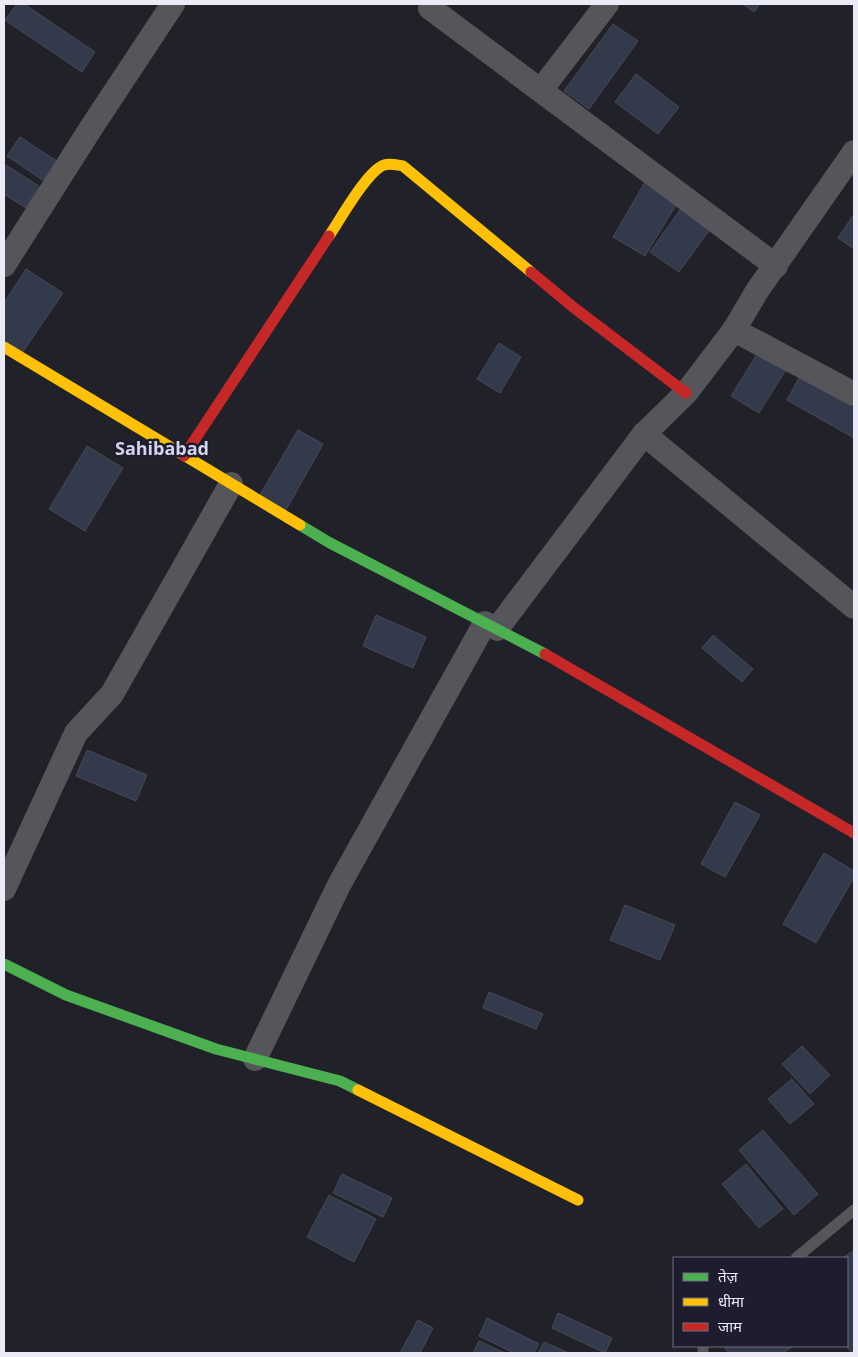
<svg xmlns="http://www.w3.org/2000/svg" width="858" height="1357" viewBox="0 0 858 1357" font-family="'Open Sans','Noto Sans Devanagari',sans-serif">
  <rect width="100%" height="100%" fill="#21212a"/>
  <g fill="#333a4c" stroke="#484a52">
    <path d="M17 4H24L95 52 82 72 5 20Z"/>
    <path d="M743 4H760L754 12Z"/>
    <path d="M613 24 638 41 589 109 564 91Z"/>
    <path d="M636 74 679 107 658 134 615 102Z"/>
    <path d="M20 137 60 163 47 183 7 156Z"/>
    <path d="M4 164 39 186 26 208 4 194Z"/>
    <path d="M648 177 681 197 645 256 613 237Z"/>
    <path d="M682 207 711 228 679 272 650 252Z"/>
    <path d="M854 214V249L838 238Z"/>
    <path d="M26 269 63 293 22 353 4 341V303Z"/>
    <path d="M499 343 521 357 500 393 477 379Z"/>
    <path d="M759 351 787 368 759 413 731 396Z"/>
    <path d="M804 369 854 397V438L787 400Z"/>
    <path d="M298 430 323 444 286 510 260 495Z"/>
    <path d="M87 446 123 468 85 531 49 509Z"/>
    <path d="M376 615 426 637 413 668 363 646Z"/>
    <path d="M713 635 753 669 742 682 702 648Z"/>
    <path d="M87 750 147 775 136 801 76 776Z"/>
    <path d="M735 802 760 815 725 877 701 864Z"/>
    <path d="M824 853 854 871V877L816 943 783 924Z"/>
    <path d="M625 905 675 925 660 960 610 940Z"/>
    <path d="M489 992 543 1014 536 1029 483 1008Z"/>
    <path d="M802 1046 830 1075 810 1094 782 1064Z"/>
    <path d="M792 1079 814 1104 790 1124 768 1099Z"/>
    <path d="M763 1130 818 1194 794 1215 739 1150Z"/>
    <path d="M746 1164 783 1209 759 1228 722 1184Z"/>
    <path d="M342 1174 392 1198 383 1217 333 1193Z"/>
    <path d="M329 1195 376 1219 354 1262 307 1237Z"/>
    <path d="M854 1250V1353H852L846 1346 847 1258H843Z"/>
    <path d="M558 1313 612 1338 605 1353 552 1328Z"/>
    <path d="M487 1318 539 1344 534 1353H514L479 1336Z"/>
    <path d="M418 1320 433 1328 420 1353H400Z"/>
    <path d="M479 1341 505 1353H473Z"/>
    <path d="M544 1342 569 1353H538Z"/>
    <path d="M723 1346H793L783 1353H729Z"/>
  </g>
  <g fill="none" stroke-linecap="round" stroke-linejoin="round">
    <g stroke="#565559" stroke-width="11">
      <path d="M796 1258 854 1210"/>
      <path d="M703 1353V1346"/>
    </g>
    <g stroke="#565559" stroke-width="24">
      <path d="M430 8 776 266"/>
      <path d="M541 90 607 4"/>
      <path d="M4 265 91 128 173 4"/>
      <path d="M734 330 854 394"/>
      <path d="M644 434 854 607"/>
      <path d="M497 629 644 434 686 393 734 330 757 291 854 152"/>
      <path d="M4 889 76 733 112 694 231 484"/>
      <path d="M255 1059 339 885 485 623"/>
    </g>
    <g stroke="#4caf50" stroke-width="11">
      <path d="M300 525 330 543 545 654"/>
      <path d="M4 964 66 995 216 1049 340 1081 358 1090"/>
    </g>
    <g stroke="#ffc107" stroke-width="11">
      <path d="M329 236C340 220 367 171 384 165 390 163 397 165 403 166L531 272"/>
      <path d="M4 347 300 525"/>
      <path d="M358 1090 578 1200"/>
    </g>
    <g stroke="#c62828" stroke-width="11">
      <path d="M531 272 573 307 686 393"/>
      <path d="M184 456 329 236"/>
      <path d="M545 654 854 833"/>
    </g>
  </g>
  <g text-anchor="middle" stroke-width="5" stroke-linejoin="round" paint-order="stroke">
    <g font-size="18" font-weight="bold" fill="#d3d5ed" stroke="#1d1d2e">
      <text x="162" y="455">Sahibabad</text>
    </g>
  </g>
  <rect width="858" height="1357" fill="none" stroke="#eaebf7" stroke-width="10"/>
  <rect x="673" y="1257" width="175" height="90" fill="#1d1d2e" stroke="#6f6f7e"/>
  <rect x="683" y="1273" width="25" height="8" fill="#4caf50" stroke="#6f6f7e"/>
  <text x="718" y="1282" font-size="15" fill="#eaebf7">तेज़</text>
  <rect x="683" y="1298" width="25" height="8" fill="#ffc107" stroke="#6f6f7e"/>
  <text x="718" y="1307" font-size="15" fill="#eaebf7">धीमा</text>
  <rect x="683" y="1323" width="25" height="8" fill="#c62828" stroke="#6f6f7e"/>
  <text x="718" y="1332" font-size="15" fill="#eaebf7">जाम</text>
</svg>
